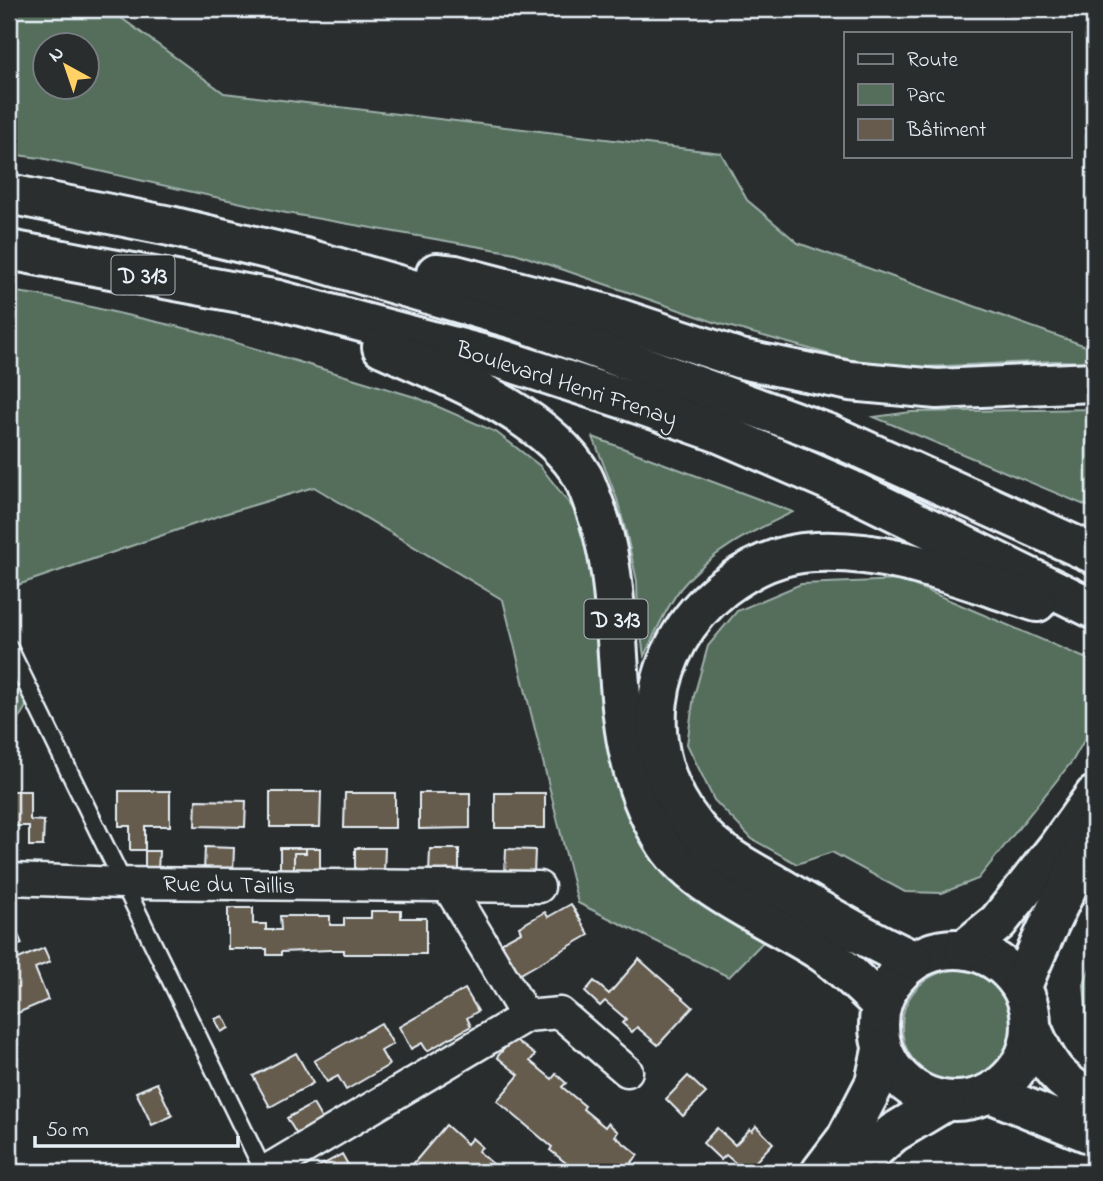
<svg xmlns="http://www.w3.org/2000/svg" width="1103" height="1181" viewBox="0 0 1103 1181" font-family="'Indie Flower',sans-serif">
  <rect width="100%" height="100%" fill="#2a2d2e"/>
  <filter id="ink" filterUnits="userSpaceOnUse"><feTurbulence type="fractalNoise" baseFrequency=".0143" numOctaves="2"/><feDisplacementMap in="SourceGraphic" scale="14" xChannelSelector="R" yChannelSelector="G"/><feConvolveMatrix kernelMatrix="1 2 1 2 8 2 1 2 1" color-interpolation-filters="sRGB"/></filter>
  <g filter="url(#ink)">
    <g fill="#556e5c" stroke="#9eb0aa" stroke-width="2" fill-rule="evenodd">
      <path d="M19 9H109L224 93 721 153 747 200 798 243 1094 349V362L1055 361 881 369 717 323 515 253 286 213 41 158 9 154V12ZM46 46H88V88H46Z"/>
      <path d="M9 291 38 295 197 331 418 398 496 432 540 466 583 521 597 572 607 688 618 788 640 836 766 939 729 977 578 903 503 600 314 487 224 514 9 588Z"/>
      <path d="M1094 409V509L874 417 911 412Z"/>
      <path d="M593 437 793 512C751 532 711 551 681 588 666 607 655 634 644 656L638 615 637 581 627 536 617 499Z"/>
      <path d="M902 580 1094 662V723L1073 760 978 879 942 893 905 892 832 852 797 864 752 839 714 800 687 744 694 696 708 646 737 611 801 584Z"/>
      <path d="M9 674 21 680C30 704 29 706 12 725H9Z"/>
      <path d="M1094 957V1045L1089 1037 1084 985Z"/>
      <circle cx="958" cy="1026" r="56"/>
    </g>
    <g fill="#665b4d" stroke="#e8f1f8" stroke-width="2">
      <path d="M9 791H30V820L44 821 43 846H29V826H9Z"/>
      <path d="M119 791H170V826H145V850H130V826H119Z"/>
      <path d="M270 792H321L320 827H270Z"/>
      <path d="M345 793H395V828H344Z"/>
      <path d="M419 793H470V828L419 829Z"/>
      <rect x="495" y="793" width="50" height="35"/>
      <path d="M196 800 246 801 245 827 195 826Z"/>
      <path d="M205 847 234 848 233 873 204 872Z"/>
      <path d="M280 848H306V853H294V873H280Z"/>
      <path d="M306 848H320V873H294V853H306Z"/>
      <path d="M355 848H385L384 873H355Z"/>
      <path d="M430 849H459V874H429Z"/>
      <path d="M506 849 535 850 534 874H505Z"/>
      <path d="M145 851H159L158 872H145Z"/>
      <path d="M571 904 589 935 517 976 499 944 521 932 519 927 545 912 548 917Z"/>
      <path d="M228 908H253V924H266V930H281L280 916H330V925H344V918H371V911H401V918H426V954H344V950H330L281 952V955H267V949H228Z"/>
      <path d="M9 913 22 944 9 949Z"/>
      <path d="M44 948 50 962 35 968 48 1000 13 1015 9 1004V963Z"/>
      <path d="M639 959 693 1007 658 1045 637 1027 632 1032 622 1023 626 1019 605 1001 600 1006 585 992 594 981 609 994Z"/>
      <path d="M465 989 478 1011 467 1018 471 1026 427 1051 422 1043 411 1049 399 1027Z"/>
      <path d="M223 1016 229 1028 221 1032 215 1019Z"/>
      <path d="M381 1023 393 1044 381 1051 389 1065 346 1090 338 1076 327 1082 314 1061Z"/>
      <path d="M513 1038 535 1055 530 1061 552 1079 556 1074 566 1083 562 1087 585 1106 583 1109 605 1127 608 1123 618 1132 615 1136 638 1155 624 1172H577L550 1150 552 1147 497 1101 519 1075 497 1057Z"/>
      <path d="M296 1053 313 1083 270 1107 253 1076Z"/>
      <path d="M688 1076 706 1093 683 1116 666 1099Z"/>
      <path d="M157 1083 172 1116 152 1125 136 1092Z"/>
      <path d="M313 1104 326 1126 300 1140 287 1118Z"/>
      <path d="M446 1125 467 1144 472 1138 482 1147 478 1151 500 1170 503 1167 509 1172H422L413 1164Z"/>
      <path d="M756 1126 773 1143 746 1172 726 1155 721 1160 703 1143 717 1128 735 1145 750 1129 752 1131Z"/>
      <path d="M342 1154 352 1172H312L311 1171Z"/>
    </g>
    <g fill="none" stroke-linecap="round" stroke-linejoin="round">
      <defs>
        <path id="lane" d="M9 648 264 1172"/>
        <g id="street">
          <path d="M9 879 123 883 539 887"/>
          <path d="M448 886 526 1016"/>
          <path d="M264 1172 526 1016 560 1013 627 1071"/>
        </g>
        <g id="secondary">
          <circle cx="955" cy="1025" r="76"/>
          <path d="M965 949 998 922 1056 849 1094 796"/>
          <path d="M1022 987C1042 933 1072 882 1094 829"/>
          <path d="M1032 1029C1049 1070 1057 1078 1094 1102"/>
          <path d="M990 1093 1094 1135"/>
          <path d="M821 1172 846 1139 875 1083 882 1050"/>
          <path d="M848 1172 893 1133 946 1101"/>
        </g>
        <g id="highway">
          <path d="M9 194 170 226 305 258 514 319 829 434 1094 554"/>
          <path d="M9 250 278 300 504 360 627 400 717 432 851 490 1094 609"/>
          <path d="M436 273 455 275 606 314 741 359 850 381 937 389 1094 382"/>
          <path d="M382 347C447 376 546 413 583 477 587 485 590 494 593 502 616 560 615 622 620 684 624 741 634 795 666 844 696 890 776 922 822 952 843 966 862 987 881 1004"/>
          <path d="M913 960C866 939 822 913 778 886 750 870 717 854 696 828 634 752 647 648 723 588 751 567 780 553 815 552 892 548 965 580 1037 602"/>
        </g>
      </defs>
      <use href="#lane" stroke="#e8f1f8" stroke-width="21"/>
      <use href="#street" stroke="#e8f1f8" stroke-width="35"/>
      <use href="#secondary" stroke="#e8f1f8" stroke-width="44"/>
      <use href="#highway" stroke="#e8f1f8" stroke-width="44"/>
      <use href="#lane" stroke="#2a2d2e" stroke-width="16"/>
      <use href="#street" stroke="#2a2d2e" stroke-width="30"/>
      <use href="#secondary" stroke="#2a2d2e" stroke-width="38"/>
      <use href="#highway" stroke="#2a2d2e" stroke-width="38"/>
    </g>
  </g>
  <g text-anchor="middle" stroke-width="5" stroke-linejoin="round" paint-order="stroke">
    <g fill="#2a2d2e" stroke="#afb6bb" stroke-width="2">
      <rect x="111.5" y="255.5" width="63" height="39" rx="5"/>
      <rect x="584.5" y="599.5" width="63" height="39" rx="5"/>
    </g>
    <g font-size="23" font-weight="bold" fill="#e8f1f8">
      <text x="143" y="283">D 313</text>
      <text x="616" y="627">D 313</text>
    </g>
    <g font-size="24" fill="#e8f1f8" stroke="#2a2d2e">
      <text transform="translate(567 383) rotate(18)" y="8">Boulevard Henri Frenay</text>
      <text transform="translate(229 884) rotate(1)" y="8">Rue du Taillis</text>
    </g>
  </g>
  <rect width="1103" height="1181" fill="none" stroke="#2a2d2e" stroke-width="35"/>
  <rect x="18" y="18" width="1068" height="1146" fill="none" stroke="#e8f1f8" stroke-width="2.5" filter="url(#ink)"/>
  <rect x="844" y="32" width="228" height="126" fill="#2a2d2e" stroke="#767b7f" stroke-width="2"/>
  <rect x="858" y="54" width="35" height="10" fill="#2a2d2e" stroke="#767b7f" stroke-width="2"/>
  <text x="907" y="66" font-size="21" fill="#e8f1f8">Route</text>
  <rect x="858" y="84" width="35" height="21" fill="#556e5c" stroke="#767b7f" stroke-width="2"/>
  <text x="907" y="102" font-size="21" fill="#e8f1f8">Parc</text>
  <rect x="858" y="119" width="35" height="21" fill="#665b4d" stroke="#767b7f" stroke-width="2"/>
  <text x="907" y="136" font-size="21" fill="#e8f1f8">Bâtiment</text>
  <g transform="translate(66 66) rotate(320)"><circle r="33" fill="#2a2d2e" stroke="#767b7f" stroke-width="2"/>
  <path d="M0-5L12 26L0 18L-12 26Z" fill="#ffd166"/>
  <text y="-10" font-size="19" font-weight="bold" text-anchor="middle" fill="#e8f1f8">N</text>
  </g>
  <path d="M35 1136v10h203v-10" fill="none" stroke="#e8f1f8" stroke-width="3.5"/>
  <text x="46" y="1136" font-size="21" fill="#e8f1f8" stroke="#2a2d2e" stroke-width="5" paint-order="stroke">50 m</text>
</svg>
